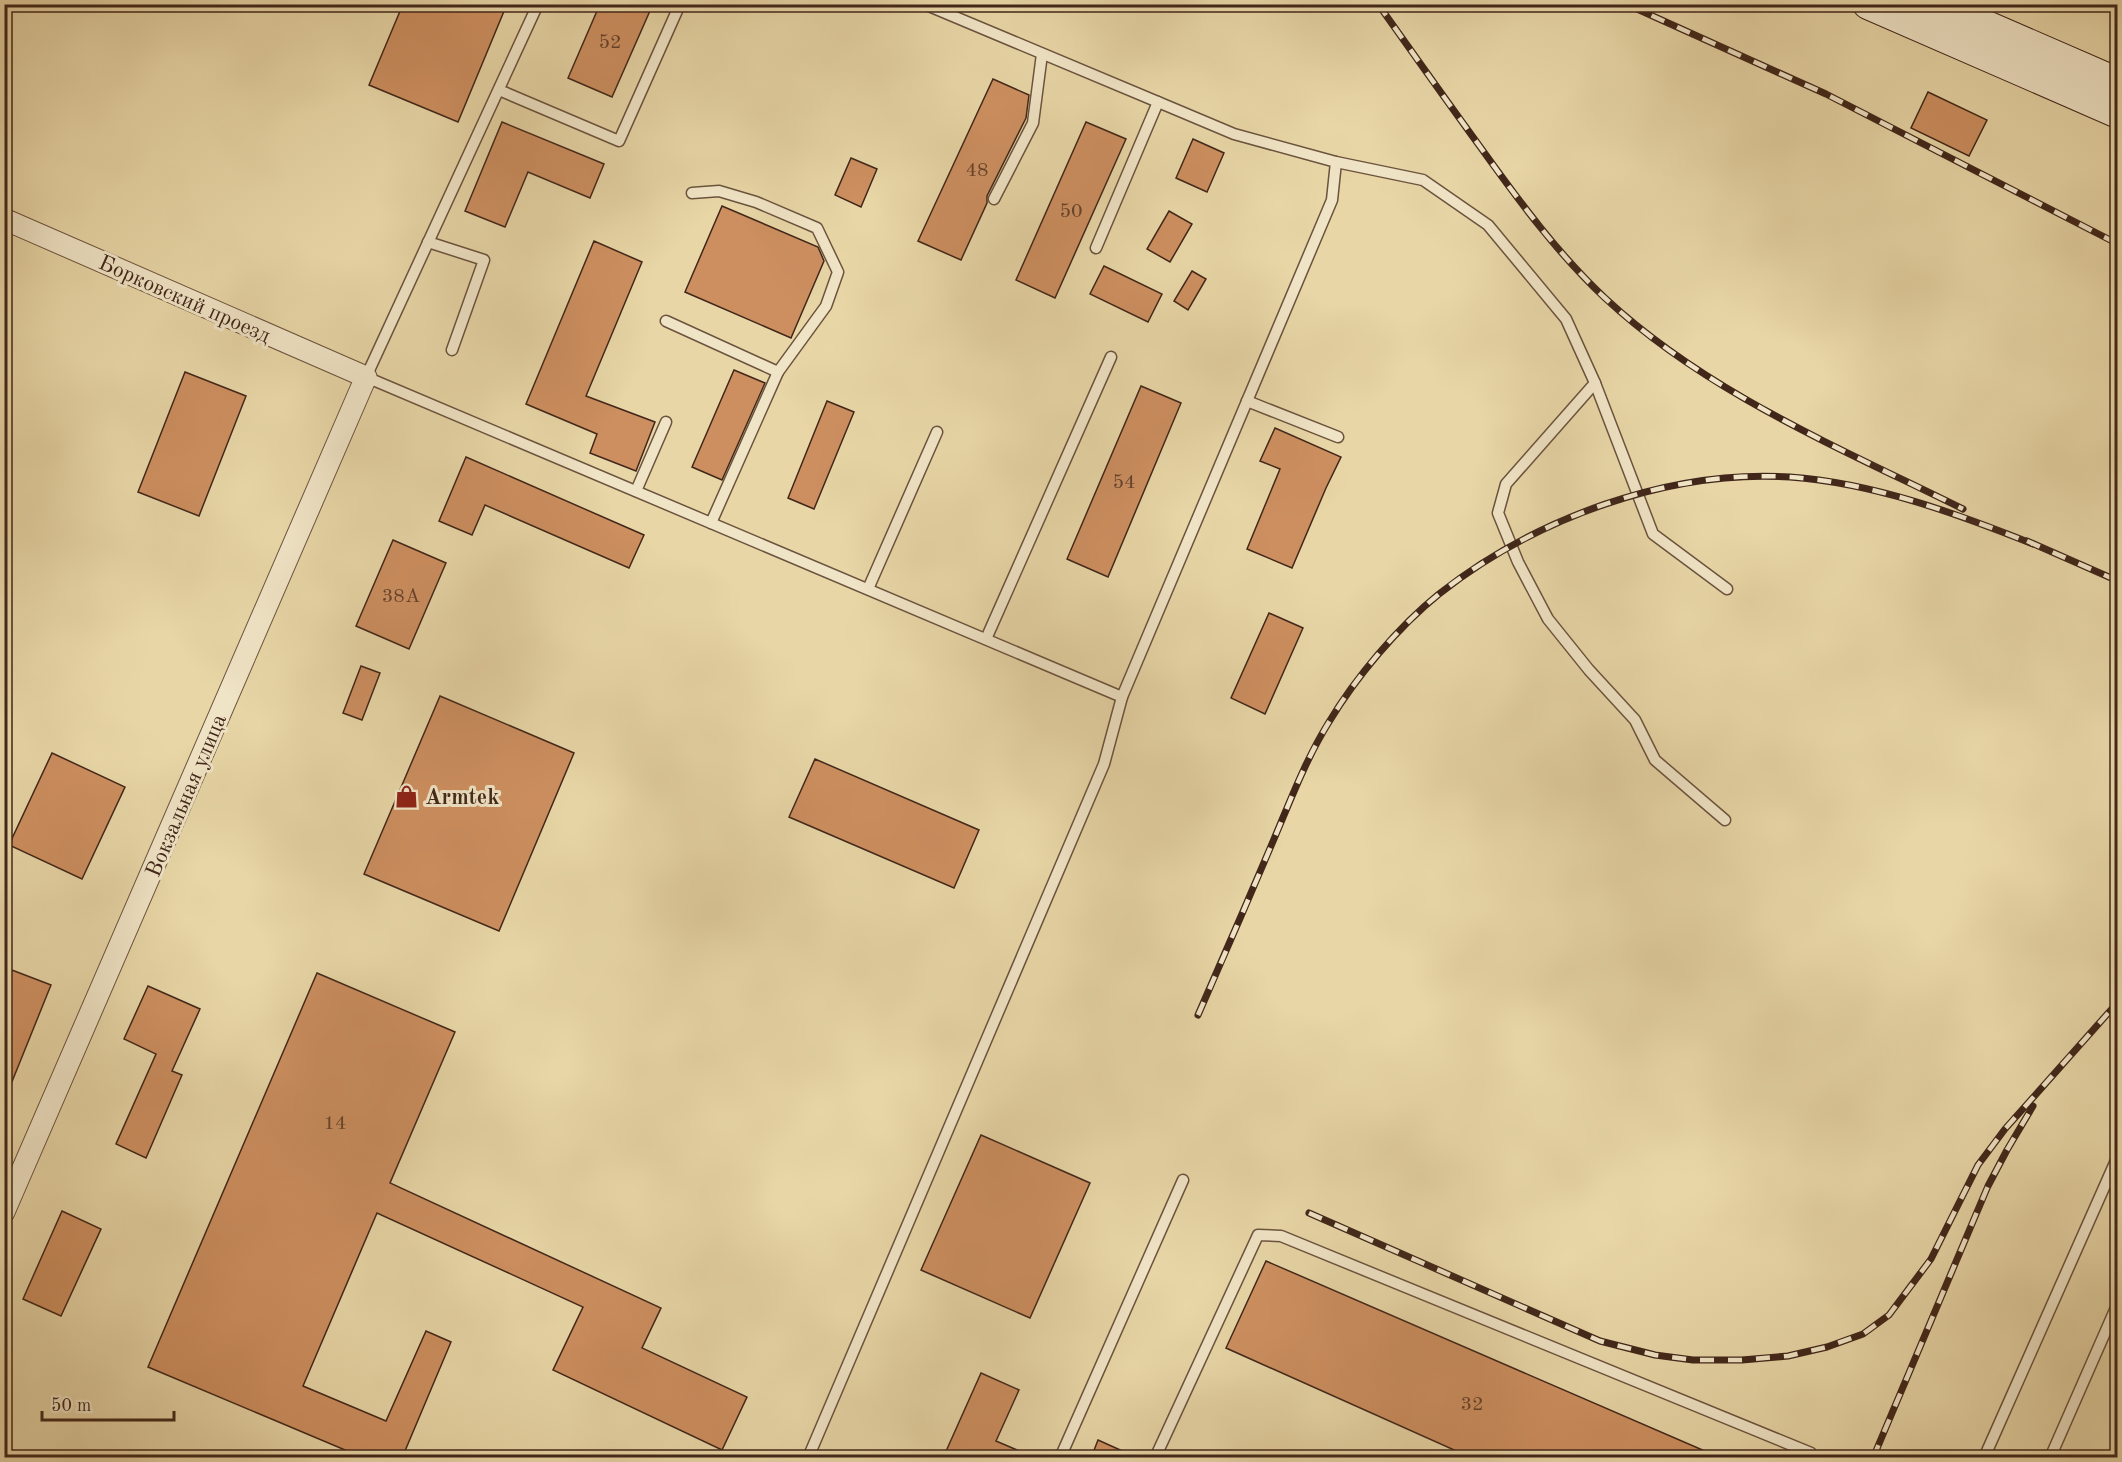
<svg xmlns="http://www.w3.org/2000/svg" width="2122" height="1462" viewBox="0 0 2122 1462" font-family="'Old Standard TT',serif">
  <rect width="100%" height="100%" fill="#e8d6a7"/>
  <filter id="stains"><feTurbulence type="fractalNoise" baseFrequency=".00333" numOctaves="4"/><feColorMatrix values="0 0 0 0 .2 0 0 0 0 .09 0 0 0 0 .02 0 0 0 .5 -.17"/></filter>
  <radialGradient id="worn" r=".72"><stop offset=".6" stop-color="#630" stop-opacity="0"/><stop offset="1" stop-color="#630" stop-opacity=".3"/></radialGradient>
  <g fill="#cd8f60" stroke="#41271a" stroke-width="1.5">
    <path d="M403 4H507L458 122 369 85Z"/>
    <path d="M600 4H653L612 97 568 78Z"/>
    <path d="M993 79 1029 95 1026 118 987 196V203L961 260 918 241Z"/>
    <path d="M1928 92 1987 120 1969 156 1911 128Z"/>
    <path d="M502 122 604 164 590 198 528 172 505 227 465 211Z"/>
    <path d="M1086 122 1126 139 1055 298 1016 280Z"/>
    <path d="M1193 139 1224 153 1207 192 1176 178Z"/>
    <path d="M851 158 877 169 861 207 835 195Z"/>
    <path d="M722 206 818 247 824 261 791 338 685 292Z"/>
    <path d="M1169 211 1192 224 1170 262 1147 249Z"/>
    <path d="M594 241 642 262 586 396 655 422 636 471 590 453 597 434 526 404Z"/>
    <path d="M1104 266 1162 294 1148 322 1090 294Z"/>
    <path d="M1192 271 1206 279 1188 310 1174 301Z"/>
    <path d="M734 370 765 383 722 480 692 467Z"/>
    <path d="M185 372 246 396 199 516 138 492Z"/>
    <path d="M1141 386 1181 403 1108 577 1067 559Z"/>
    <path d="M827 401 854 412 814 509 788 498Z"/>
    <path d="M1275 428 1341 457 1326 488 1292 568 1247 549 1280 469 1260 461Z"/>
    <path d="M466 457 644 535 629 568 485 505 472 535 439 521Z"/>
    <path d="M393 540 446 563 409 649 356 626Z"/>
    <path d="M1269 613 1303 628 1265 714 1231 698Z"/>
    <path d="M361 666 380 673 362 720 343 713Z"/>
    <path d="M440 696 574 753 499 931 364 874Z"/>
    <path d="M52 753 125 787 82 879 9 845Z"/>
    <path d="M815 759 979 830 954 888 789 817Z"/>
    <path d="M4 967 51 985 5 1099H4Z"/>
    <path d="M317 973 455 1032 390 1183 661 1308 642 1348 747 1397 722 1450 553 1370 583 1307 377 1213 303 1386 386 1421 426 1331 451 1342 402 1458H364L148 1367Z"/>
    <path d="M148 986 200 1009 172 1071 182 1075 146 1158 116 1144 156 1054 124 1039Z"/>
    <path d="M981 1135 1090 1183 1030 1318 921 1270Z"/>
    <path d="M62 1211 101 1229 61 1316 23 1299Z"/>
    <path d="M1266 1261 1721 1458H1472L1226 1348Z"/>
    <path d="M981 1373 1019 1390 996 1441 1036 1458H943Z"/>
    <path d="M1098 1440 1138 1458H1091Z"/>
  </g>
  <g fill="none" stroke-linecap="round" stroke-linejoin="round">
    <defs>
      <g id="lane">
        <path d="M538 4 366 377 1122 697 1104 764 808 1458"/>
        <path d="M924 4 1158 102"/>
        <path d="M499 90 619 141 680 4"/>
        <path d="M1336 162 1423 180 1488 225 1566 319 1595 383 1506 484 1498 513 1518 562 1548 619 1589 670 1635 720 1655 760 1725 820"/>
        <path d="M692 193 719 191 756 202 817 228 838 272 826 306 778 372"/>
        <path d="M994 199 1033 123 1042 54"/>
        <path d="M428 242 484 260 452 350"/>
        <path d="M1096 248 1158 102 1234 134 1336 162 1332 200 1122 697"/>
        <path d="M666 321 778 372 711 523"/>
        <path d="M1595 383 1653 534 1727 589"/>
        <path d="M1247 401 1338 437"/>
        <path d="M636 491 666 422"/>
        <path d="M868 589 937 432"/>
        <path d="M986 639 1111 357"/>
        <path d="M1060 1458 1183 1180"/>
        <path d="M1155 1458 1258 1235 1281 1236 1811 1453"/>
        <path d="M1984 1458 2118 1156"/>
        <path d="M2050 1458 2118 1303"/>
      </g>
      <path id="street" d="M4 219 366 377 4 1212"/>
      <g id="secondary">
        <path d="M1868 4 2118 113"/>
        <path d="M1936 4 2118 83"/>
      </g>
    </defs>
    <use href="#lane" stroke="#6b533d" stroke-width="13"/>
    <use href="#street" stroke="#6b533d" stroke-width="23"/>
    <use href="#secondary" stroke="#41271a" stroke-width="32"/>
    <use href="#lane" stroke="#f0e4c6" stroke-width="10"/>
    <use href="#street" stroke="#f0e4c6" stroke-width="21"/>
    <use href="#secondary" stroke="#f0e4c6" stroke-width="30"/>
    <defs>
      <g id="rail">
        <path d="M1378 4C1412 52 1446 100 1481 148 1519 201 1558 254 1605 298 1707 393 1840 448 1963 509"/>
        <path d="M1626 4 1826 94 2118 244"/>
        <path d="M2027 541 2118 581"/>
        <path d="M1198 1015C1224 956 1249 898 1274 839 1291 799 1306 759 1329 722 1356 677 1398 627 1439 594 1534 519 1668 469 1790 477 1874 483 1955 513 2033 544"/>
        <path d="M1309 1213 1600 1341 1655 1355 1693 1360H1742L1788 1356 1827 1347 1863 1334 1889 1315 1931 1259 1978 1165 2005 1129 2118 1002"/>
        <path d="M1873 1458 1988 1186 2007 1150 2033 1106"/>
      </g>
    </defs>
    <use href="#rail" stroke="#41271a" stroke-width="7"/>
    <use href="#rail" stroke="#f0e4c6" stroke-width="4.5" stroke-dasharray="14" stroke-linecap="butt"/>
  </g>
  <defs>
    <symbol id="shop-bare" viewBox="-9 -9 18 18"><path d="M-5-2.5h2.3a2.7 3.5 0 0 1 5.4 0H5L5.5 6h-11ZM-1.5-2.5h3a1.5 2.3 0 0 0-3 0Z" fill="#8f2418" stroke="#f0e4c6" stroke-width="2.5" paint-order="stroke"/></symbol>
  </defs>
  <g fill-rule="evenodd">
    <use href="#shop-bare" x="390" y="780" width="33" height="33"/>
  </g>
  <g text-anchor="middle" stroke-width="6" stroke-linejoin="round" paint-order="stroke">
    <g font-size="20" fill="#64412c">
      <text x="610" y="48">52</text>
      <text x="977" y="176">48</text>
      <text x="1071" y="217">50</text>
      <text x="1124" y="488">54</text>
      <text x="401" y="602">38А</text>
      <text x="335" y="1129">14</text>
      <text x="1472" y="1410">32</text>
    </g>
    <g font-size="22" fill="#41271a" stroke="#f0e4c6">
      <text transform="translate(185 298) rotate(24)" y="8">Борковский проезд</text>
      <text transform="translate(185 795) rotate(-67)" y="8">Вокзальная улица</text>
    </g>
    <g font-size="22" font-weight="bold" fill="#41271a" stroke="#f0e4c6" text-anchor="start">
      <text x="425" y="804">Armtek</text>
    </g>
  </g>
  <rect width="2122" height="1462" fill="none" stroke="#e8d6a7" stroke-width="24"/>
  <rect x="6" y="6" width="2110" height="1450" fill="none" stroke="#41271a" stroke-width="3"/>
  <rect x="12" y="12" width="2098" height="1438" fill="none" stroke="#41271a" stroke-width="1.5"/>
  <path d="M42 1411v9h132v-9" fill="none" stroke="#41271a" stroke-width="3"/>
  <text x="51" y="1411" font-size="18" fill="#41271a" stroke="#f0e4c6" stroke-width="4.5" paint-order="stroke">50 m</text>
  <rect width="100%" height="100%" filter="url(#stains)"/>
  <rect width="100%" height="100%" fill="url(#worn)"/>
</svg>
